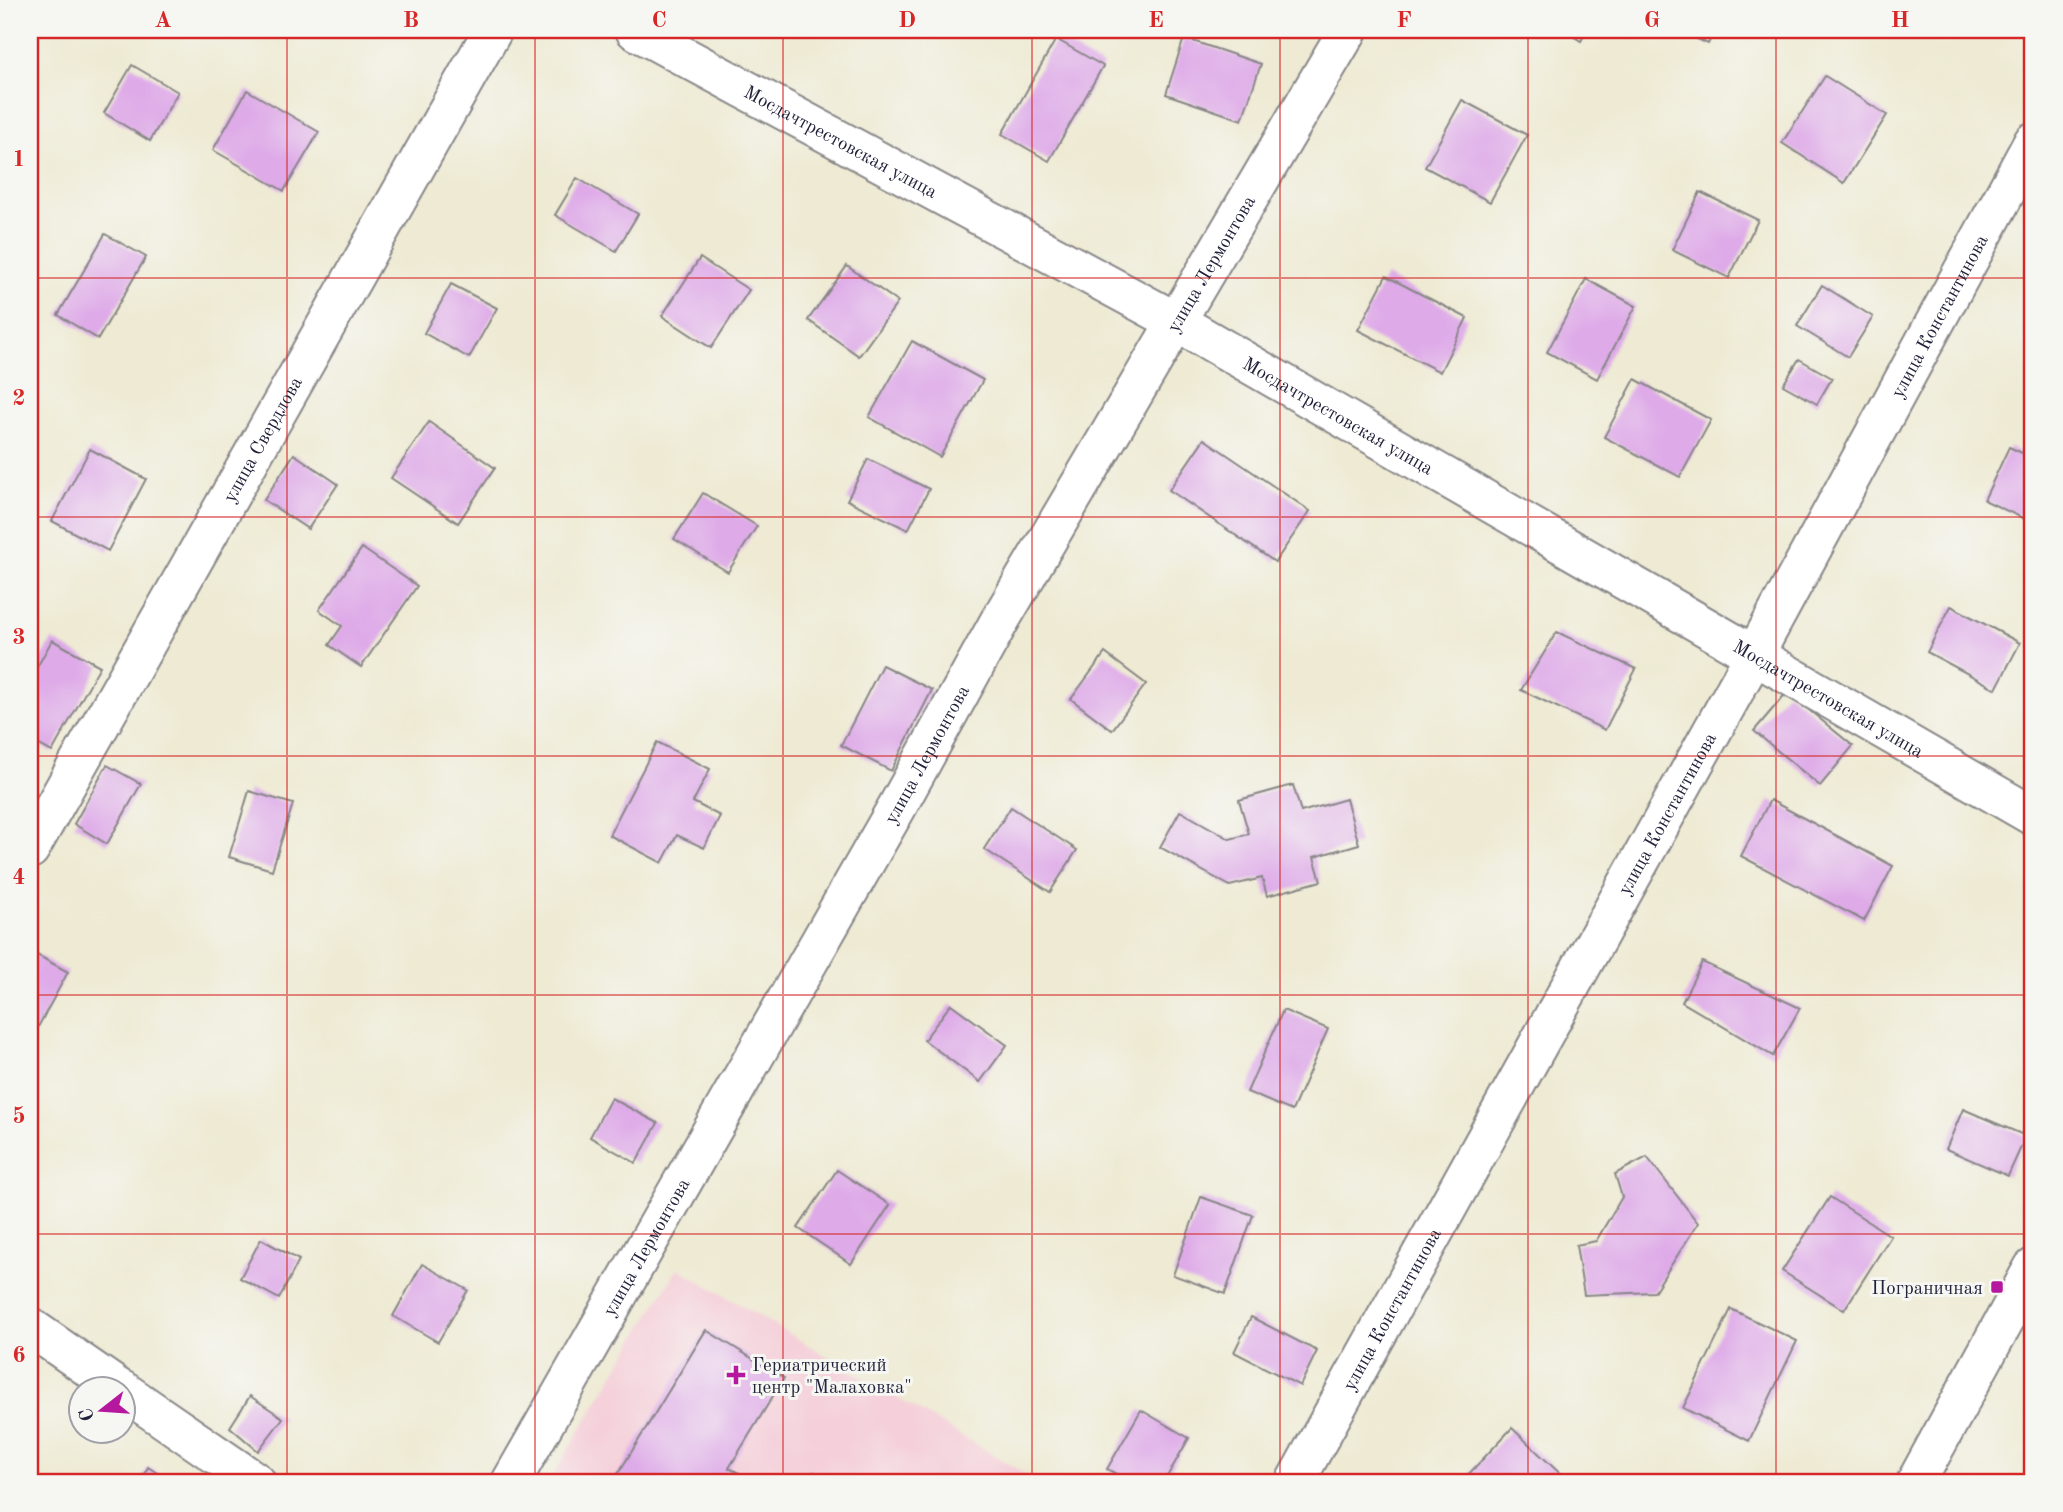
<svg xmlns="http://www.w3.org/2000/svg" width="2063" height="1512" viewBox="0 0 2063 1512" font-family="'Old Standard TT',serif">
  <rect width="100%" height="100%" fill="#f6f6f2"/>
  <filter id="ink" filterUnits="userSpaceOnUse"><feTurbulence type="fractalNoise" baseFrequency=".0143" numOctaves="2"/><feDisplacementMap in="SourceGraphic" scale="14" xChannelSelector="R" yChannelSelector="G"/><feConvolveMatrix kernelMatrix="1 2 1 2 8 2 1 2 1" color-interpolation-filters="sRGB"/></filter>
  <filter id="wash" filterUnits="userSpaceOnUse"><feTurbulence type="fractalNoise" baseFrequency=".00686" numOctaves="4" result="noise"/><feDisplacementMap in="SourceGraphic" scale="28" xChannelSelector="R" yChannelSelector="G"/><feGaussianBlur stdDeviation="1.57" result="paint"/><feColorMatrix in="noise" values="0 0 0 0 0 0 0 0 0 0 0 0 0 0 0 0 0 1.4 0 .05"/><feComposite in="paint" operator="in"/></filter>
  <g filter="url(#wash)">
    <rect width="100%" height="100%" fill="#eeead3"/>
    <path fill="#f5cfd9" d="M678 1268 1039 1482H549Z"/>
    <g id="blocks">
      <g fill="#deaae8">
        <path d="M1563 30H1587L1581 41Z"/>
        <path d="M1678 30H1715L1708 44Z"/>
        <path d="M1184 38 1261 64 1242 120 1166 94Z"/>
        <path d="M1056 39 1103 66 1049 161 1002 134Z"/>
        <path d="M132 65 178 92 150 141 104 113Z"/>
        <path d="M1825 76 1887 115 1844 183 1782 143Z"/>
        <path d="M247 90 319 132 284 191 213 150Z"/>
        <path d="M1462 100 1527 135 1490 202 1425 167Z"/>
        <path d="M577 178 638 214 616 251 555 215Z"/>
        <path d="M1700 192 1758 220 1729 278 1672 250Z"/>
        <path d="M105 234 146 257 98 339 58 315Z"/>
        <path d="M700 258 749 290 711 348 662 316Z"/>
        <path d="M847 266 898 302 859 356 808 320Z"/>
        <path d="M1386 276 1467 318 1440 372 1358 330Z"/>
        <path d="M1586 279 1636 306 1597 379 1547 352Z"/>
        <path d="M451 284 497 308 469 358 424 333Z"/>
        <path d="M1822 285 1873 317 1848 357 1797 326Z"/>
        <path d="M912 341 983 380 940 457 869 417Z"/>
        <path d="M1799 359 1832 378 1817 404 1783 385Z"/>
        <path d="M1635 379 1711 420 1680 477 1604 437Z"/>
        <path d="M429 422 495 468 458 523 391 478Z"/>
        <path d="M1204 439 1310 511 1275 562 1169 490Z"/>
        <path d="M2009 447 2033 458V523L1984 500Z"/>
        <path d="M90 449 146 479 108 551 52 521Z"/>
        <path d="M294 454 338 484 308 529 264 500Z"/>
        <path d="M868 459 929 489 908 530 847 500Z"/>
        <path d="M703 493 757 526 728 572 674 539Z"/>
        <path d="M362 548 417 586 361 667 329 645 342 626 319 610Z"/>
        <path d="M1951 606 2020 643 1996 689 1927 652Z"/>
        <path d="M1557 632 1636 669 1605 730 1521 690Z"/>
        <path d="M52 640 100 666 52 752 30 740V680Z"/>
        <path d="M1105 653 1146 684 1112 730 1071 699Z"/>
        <path d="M882 665 932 690 891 771 841 745Z"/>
        <path d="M1787 692 1853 746 1820 786 1754 731Z"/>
        <path d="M657 742 710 769 693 802 720 816 704 848 677 835 662 863 609 835Z"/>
        <path d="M107 765 141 784 107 844 74 824Z"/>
        <path d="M1293 785 1301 812 1346 799 1359 844 1314 857 1321 881 1267 896 1262 878 1230 886 1160 847 1180 811 1230 839 1249 834 1239 800Z"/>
        <path d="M249 791 293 804 272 870 229 857Z"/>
        <path d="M1770 800 1893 866 1864 921 1741 856Z"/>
        <path d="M1011 807 1077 850 1050 892 984 849Z"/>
        <path d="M30 951 68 972 32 1038 30 1037Z"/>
        <path d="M1702 962 1800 1008 1773 1056 1682 1002Z"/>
        <path d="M951 1004 1007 1045 980 1082 924 1040Z"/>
        <path d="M1283 1010 1328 1029 1292 1111 1247 1092Z"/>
        <path d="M611 1098 658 1123 636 1163 590 1137Z"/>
        <path d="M1963 1109 2026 1136 2008 1176 1946 1149Z"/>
        <path d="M1647 1157 1698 1223 1654 1292 1584 1295 1576 1245 1596 1241 1622 1197 1615 1174Z"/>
        <path d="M837 1170 890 1205 851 1264 798 1228Z"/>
        <path d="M1201 1197 1253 1215 1225 1294 1173 1275Z"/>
        <path d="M1830 1197 1891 1236 1844 1310 1782 1271Z"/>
        <path d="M261 1239 299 1260 279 1299 240 1278Z"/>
        <path d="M422 1264 468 1290 438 1342 393 1316Z"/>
        <path d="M1731 1309 1797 1341 1749 1441 1683 1408Z"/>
        <path d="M1251 1317 1317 1351 1300 1386 1234 1352Z"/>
        <path d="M706 1330 784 1378 729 1468 757 1482H613Z"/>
        <path d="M250 1396 283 1418 258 1451 230 1427Z"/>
        <path d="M1141 1410 1189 1438 1164 1482H1131L1107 1469Z"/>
        <path d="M1512 1428 1569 1482H1467L1464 1479Z"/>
        <path d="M148 1467 171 1482H140Z"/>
        <path d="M813 1472 834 1482H807Z"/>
      </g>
    </g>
  </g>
  <g filter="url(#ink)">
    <use href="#blocks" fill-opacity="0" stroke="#888687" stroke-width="2"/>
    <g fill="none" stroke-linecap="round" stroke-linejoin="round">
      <defs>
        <g id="minor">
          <path id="s1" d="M635 30 1177 322 2033 816"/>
          <path id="s2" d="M30 849 493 30"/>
          <path d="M30 1327 121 1390"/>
          <path d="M122 1390 256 1482"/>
          <path id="s3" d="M511 1482 897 807 999 622 1348 30"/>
          <path id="s4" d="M1295 1482 1755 654 2033 142"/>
        </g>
        <path id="major" d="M1916 1482 2033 1268"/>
      </defs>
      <use href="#minor" stroke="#888687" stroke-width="42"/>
      <use href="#major" stroke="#888687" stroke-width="42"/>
      <use href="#minor" stroke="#fff" stroke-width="38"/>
      <use href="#major" stroke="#fff" stroke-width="38"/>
    </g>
  </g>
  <path fill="none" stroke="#d62828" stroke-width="2" stroke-opacity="0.55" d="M287 30V1482M535 30V1482M783 30V1482M1032 30V1482M1280 30V1482M1528 30V1482M1776 30V1482M30 278H2033M30 517H2033M30 756H2033M30 995H2033M30 1234H2033"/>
  <g fill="#b5179e" stroke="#f6f6f2" stroke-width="2.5">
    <rect x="1990" y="1280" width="14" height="14" rx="3.5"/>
    <path d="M732.5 1364.5h7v7h7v7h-7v7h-7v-7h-7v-7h7z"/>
  </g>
  <g text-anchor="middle" stroke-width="6" stroke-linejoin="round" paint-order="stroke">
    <g font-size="19" fill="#22223b" stroke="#f6f6f2">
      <text dy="7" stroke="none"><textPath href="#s1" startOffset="234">Мосдачтрестовская улица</textPath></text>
      <text dy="7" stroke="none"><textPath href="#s3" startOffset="1405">улица Лермонтова</textPath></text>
      <text dy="7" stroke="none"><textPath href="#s4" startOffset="1332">улица Константинова</textPath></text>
      <text dy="7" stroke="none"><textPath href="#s1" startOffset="802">Мосдачтрестовская улица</textPath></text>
      <text dy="7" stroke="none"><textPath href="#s2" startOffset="471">улица Свердлова</textPath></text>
      <text dy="7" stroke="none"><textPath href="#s1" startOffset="1368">Мосдачтрестовская улица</textPath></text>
      <text dy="7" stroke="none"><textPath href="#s3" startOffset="838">улица Лермонтова</textPath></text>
      <text dy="7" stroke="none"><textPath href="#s4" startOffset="765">улица Константинова</textPath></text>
      <text dy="7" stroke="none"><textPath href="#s3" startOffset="271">улица Лермонтова</textPath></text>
      <text dy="7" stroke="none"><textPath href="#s4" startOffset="198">улица Константинова</textPath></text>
    </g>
    <g font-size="19" fill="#22223b" stroke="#f6f6f2" text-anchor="end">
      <text x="1983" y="1294">Пограничная</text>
      <text x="752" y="1371" text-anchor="start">Гериатрический<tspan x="752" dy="22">центр "Малаховка"</tspan></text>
    </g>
  </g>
  <rect width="2063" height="1512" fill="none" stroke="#f6f6f2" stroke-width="77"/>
  <g transform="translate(102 1410) rotate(253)"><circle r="33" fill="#f6f6f2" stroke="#a1a1a9" stroke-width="2"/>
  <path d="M0-5L12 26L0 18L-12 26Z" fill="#b5179e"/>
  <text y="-10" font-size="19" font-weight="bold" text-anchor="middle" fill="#22223b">С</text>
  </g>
  <rect x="38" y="38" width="1986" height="1436" fill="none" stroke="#d62828" stroke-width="2.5"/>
  <g font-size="23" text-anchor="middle" font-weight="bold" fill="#d62828">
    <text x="163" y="27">A</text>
    <text x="411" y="27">B</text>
    <text x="659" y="27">C</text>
    <text x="907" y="27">D</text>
    <text x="1156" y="27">E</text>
    <text x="1404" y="27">F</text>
    <text x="1652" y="27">G</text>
    <text x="1900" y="27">H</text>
    <text x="19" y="166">1</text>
    <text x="19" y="405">2</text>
    <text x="19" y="644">3</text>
    <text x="19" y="884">4</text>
    <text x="19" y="1123">5</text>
    <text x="19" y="1362">6</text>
  </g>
</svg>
